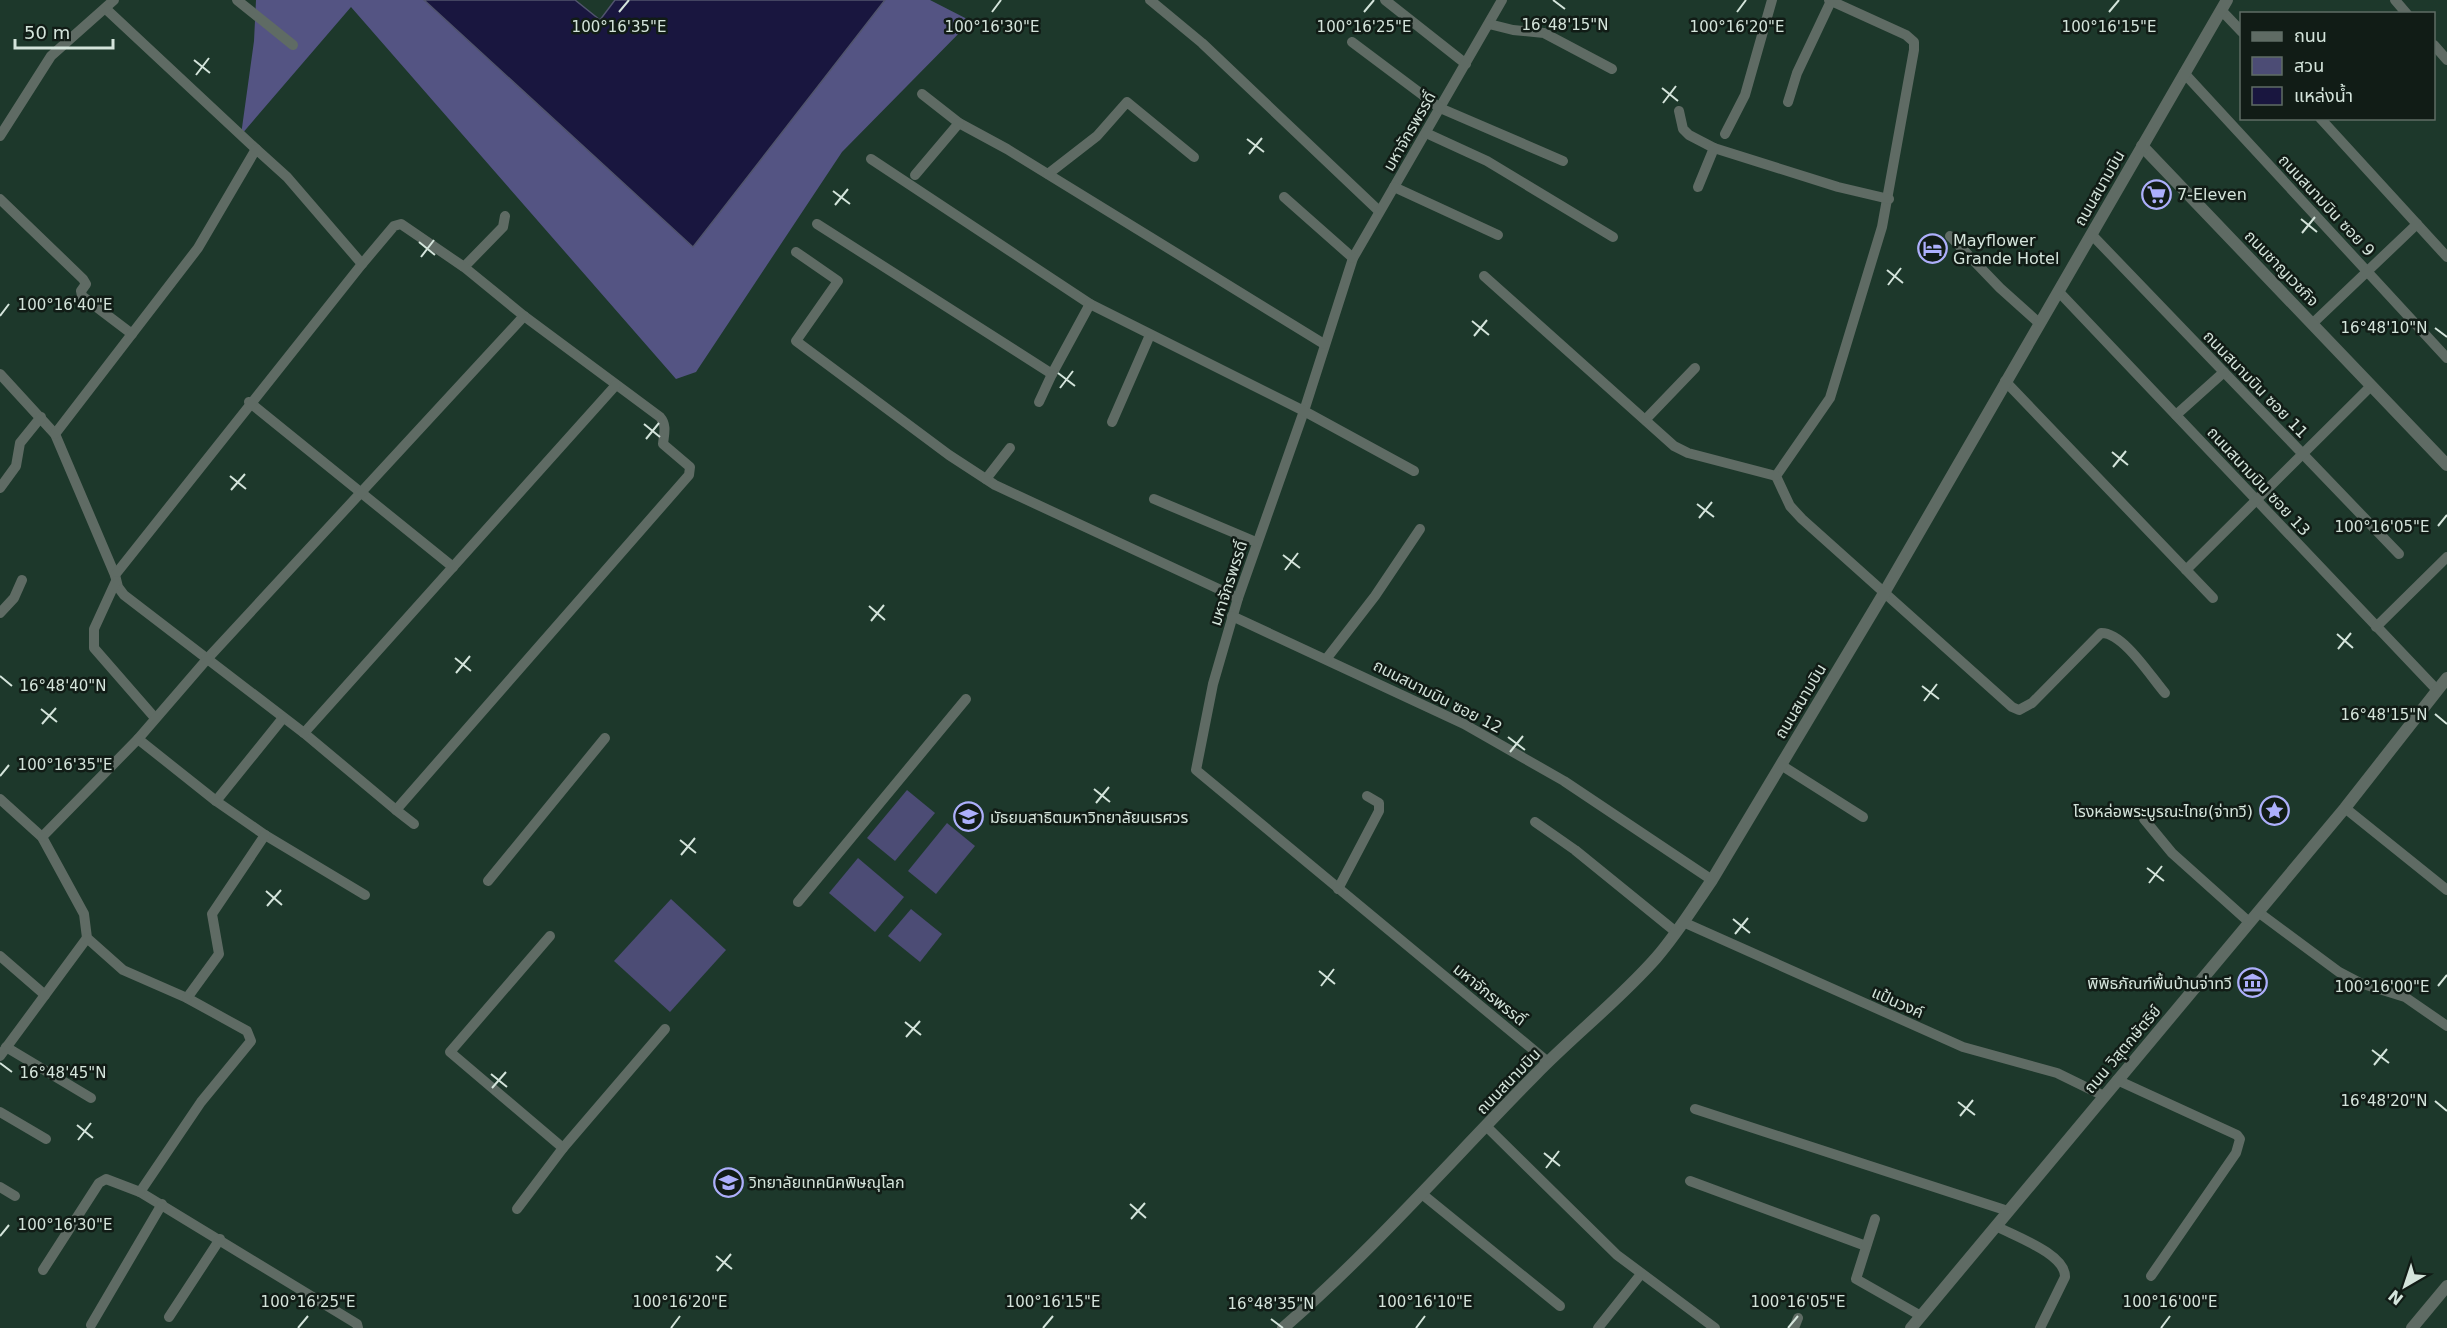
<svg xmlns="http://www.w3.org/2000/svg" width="2447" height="1328" viewBox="0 0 2447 1328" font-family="'DejaVu Sans','Noto Sans Thai',sans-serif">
  <rect width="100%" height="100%" fill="#1d382b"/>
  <g fill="#4c4c75">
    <path d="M907 790 935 813 895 861 867 838Z"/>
    <path d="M947 823 975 846 936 894 908 871Z"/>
    <path d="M858 858 904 897 875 932 829 893Z"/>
    <path d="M671 899 726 950 670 1012 614 961Z"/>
    <path d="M911 909 942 934 920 962 888 936Z"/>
  </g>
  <path fill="#545483" d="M256 0H424L693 247 885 0H930L971 21 842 152 696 372 676 379 351 7 241 135 254 41Z"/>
  <path fill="#19163f" stroke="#51546e" stroke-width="1.5" d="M424 0H575L600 20 615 0H885L693 247Z"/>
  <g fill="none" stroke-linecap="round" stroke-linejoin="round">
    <g stroke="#5f6b64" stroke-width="10">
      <path d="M237 0 293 45"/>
      <path d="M1150 0 1202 43 1379 211"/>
      <path d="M1385 0 1466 64"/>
      <path d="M1502 0 1353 258 1304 411 1238 598 1213 684 1196 770 1548 1062"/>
      <path d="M1829 0 1906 35 1914 42V50L1882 227 1830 398 1776 476 1790 506 1802 519 2012 707 2019 710 2032 703 2101 633C2123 632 2151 677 2165 693"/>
      <path d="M2395 0 2407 14"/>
      <path d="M106 9 256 149"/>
      <path d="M2221 10 2242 32"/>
      <path d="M1489 24 1513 30 1544 33 1612 69"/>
      <path d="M1352 42 1440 108 1563 161"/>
      <path d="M2434 45 2447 60"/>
      <path d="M2184 73 2447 358"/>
      <path d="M922 94 959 123 1007 149 1324 344"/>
      <path d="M1788 102 1797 73 1831 1"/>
      <path d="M1679 111 1683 129 1689 135 1714 148 1838 187 1889 199"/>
      <path d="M2320 118 2447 257"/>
      <path d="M1426 133 1487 161 1613 237"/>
      <path d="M1725 134 1745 95 1772 0"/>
      <path d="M0 136 51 56 114 0"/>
      <path d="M871 159 1090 304 1304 411 1414 471"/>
      <path d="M1048 174 1097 136 1127 102 1194 157"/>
      <path d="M915 175 959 123"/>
      <path d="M1394 187 1498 235"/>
      <path d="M1698 187 1714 148"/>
      <path d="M1284 197 1353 258"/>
      <path d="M0 199 83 279 86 284 81 291 82 296 132 334"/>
      <path d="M817 224 1052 374 1090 304"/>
      <path d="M2092 235 2399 554"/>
      <path d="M1950 236 2000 288 2040 324"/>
      <path d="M796 252 838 281 796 341 949 455 995 485 1238 598"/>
      <path d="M464 267 503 227 505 216"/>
      <path d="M1484 276 1674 446 1688 453 1776 476"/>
      <path d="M2059 292 2437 690"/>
      <path d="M2312 324 2417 224"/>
      <path d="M0 374 55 434 115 575 118 587 124 595 304 733 396 810"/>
      <path d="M2005 381 2213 598"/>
      <path d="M249 402 453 567"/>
      <path d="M1039 402 1052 374"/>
      <path d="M2176 415 2224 372"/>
      <path d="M1646 419 1695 368"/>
      <path d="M1112 422 1150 335"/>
      <path d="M55 434 198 248 256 149 287 177 362 264"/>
      <path d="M986 479 1010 448"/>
      <path d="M0 488 16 466 20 443 41 417"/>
      <path d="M1154 499 1256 542"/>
      <path d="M2186 570 2371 386"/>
      <path d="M115 575 362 264 394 226 401 224 464 267 524 316 660 417C667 425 664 434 663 444L690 467 689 475 396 810 414 824"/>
      <path d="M116 581 94 629V648L155 718"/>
      <path d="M0 613 14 598 22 580"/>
      <path d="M1232 616 1464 724 1564 781 1712 880"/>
      <path d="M2376 627 2447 557"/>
      <path d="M1327 658 1375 596 1420 529"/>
      <path d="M283 718 216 801 265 835 365 895"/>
      <path d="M304 733 616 385"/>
      <path d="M138 739 216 801"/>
      <path d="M1781 765 1863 817"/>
      <path d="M0 799 42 837 84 914 87 938 123 970 187 998 247 1031 251 1041 201 1102 140 1192 357 1324 358 1328"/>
      <path d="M2345 808 2447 890"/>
      <path d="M2144 819 2172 853 2249 922"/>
      <path d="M1535 822 1575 850 1676 932"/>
      <path d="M42 837 138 739 208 658 524 316"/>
      <path d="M488 881 605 738"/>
      <path d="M1338 889 1379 811V803L1367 796"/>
      <path d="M798 902 966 699"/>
      <path d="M2258 912 2339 972 2360 983 2405 997 2447 1026"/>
      <path d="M1683 922 1963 1047 2057 1073 2104 1096"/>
      <path d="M550 936 450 1052 563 1148"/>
      <path d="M0 956 45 995"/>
      <path d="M187 998 219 954 212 914 265 835"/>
      <path d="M6 1047 91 1098"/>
      <path d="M0 1056 87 938"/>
      <path d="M2117 1080 2237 1135 2240 1139 2236 1153 2151 1276"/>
      <path d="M1695 1109 2008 1211"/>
      <path d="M0 1112 46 1139"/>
      <path d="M1487 1127 1617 1255 1715 1328"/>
      <path d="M1690 1181 1866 1246"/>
      <path d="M0 1187 15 1196"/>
      <path d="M1422 1194 1560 1306"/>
      <path d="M517 1209 563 1148 665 1029"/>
      <path d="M1875 1219 1856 1279 1921 1316"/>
      <path d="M1996 1226C2014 1236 2066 1254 2065 1277L2040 1328"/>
      <path d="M43 1270 99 1183 106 1179 140 1192"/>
      <path d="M169 1317 220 1239"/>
      <path d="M91 1325 162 1204"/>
      <path d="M1598 1328 1641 1274"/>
      <path d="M1794 1328 1798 1318"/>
    </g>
    <g stroke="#5f6b64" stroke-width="12">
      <path d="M2142 146 2447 465"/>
      <path d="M1283 1328C1373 1250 1452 1159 1536 1074 1575 1034 1619 1000 1656 958 1677 934 1694 906 1712 880L1884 593 2227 0"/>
      <path d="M1911 1328 2345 808 2447 678"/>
      <path d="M2412 1328 2447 1286"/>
    </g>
  </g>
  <path fill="none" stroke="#d4e4db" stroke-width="2" d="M1553 0 1565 9M619 12 629 0M992 12 1001 0M1364 12 1374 0M1737 12 1746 0M2109 12 2119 0M194 60 210 73M196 75 209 58M1662 88 1678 101M1663 103 1676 86M1247 139 1264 152M1249 154 1262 138M833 191 850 204M835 205 848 189M2301 219 2317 232M2302 233 2315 217M419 242 435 255M421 257 434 240M1887 270 1903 283M1888 285 1901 268M0 316 9 304M1472 321 1489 335M2435 328 2447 337M1474 336 1487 320M1058 373 1075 386M1060 388 1073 371M644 424 660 437M646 439 659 423M2112 452 2128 465M2113 467 2126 451M230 476 246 489M231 490 245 474M1697 504 1714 517M1699 518 1712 502M2438 526 2447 515M1283 555 1300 568M1285 570 1298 553M869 606 885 620M871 621 884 605M2337 634 2353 648M2338 649 2351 633M455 658 471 671M456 673 470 656M0 676 12 686M1922 686 1939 699M1924 701 1937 684M41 709 57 722M2435 714 2447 724M42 724 56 708M1508 737 1525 750M1510 752 1523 736M0 776 9 765M1094 789 1110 802M1096 803 1109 787M680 840 696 853M681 855 695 838M2147 868 2164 881M2149 883 2162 866M266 891 282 905M267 906 281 890M1733 919 1750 933M1735 934 1748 918M1319 971 1335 984M1321 986 1334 969M2438 986 2447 975M905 1022 921 1035M906 1037 920 1021M2372 1050 2389 1063M0 1063 12 1072M2374 1065 2387 1049M491 1074 507 1087M492 1088 506 1072M2435 1101 2447 1111M1958 1102 1975 1115M1960 1116 1973 1100M77 1125 93 1138M78 1140 91 1123M1544 1153 1560 1166M1546 1168 1559 1151M1130 1204 1146 1218M1131 1219 1145 1203M0 1236 9 1225M716 1256 732 1269M717 1271 731 1254M1271 1319 1283 1328M298 1328 308 1316M671 1328 680 1316M1043 1328 1053 1316M1416 1328 1425 1316M1788 1328 1798 1316M2161 1328 2170 1316"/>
  <defs>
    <symbol id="supermarket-ring" viewBox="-11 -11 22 22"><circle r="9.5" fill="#111c16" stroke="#adaffb" stroke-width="1.5"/><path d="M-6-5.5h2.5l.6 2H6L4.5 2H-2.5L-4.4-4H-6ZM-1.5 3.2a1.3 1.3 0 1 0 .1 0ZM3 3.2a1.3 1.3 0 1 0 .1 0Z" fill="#adaffb"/></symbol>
    <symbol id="hotel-ring" viewBox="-11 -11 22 22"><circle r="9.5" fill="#111c16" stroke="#adaffb" stroke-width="1.5"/><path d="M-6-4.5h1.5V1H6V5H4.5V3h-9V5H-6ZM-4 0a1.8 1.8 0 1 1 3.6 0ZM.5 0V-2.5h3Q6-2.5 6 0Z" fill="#adaffb"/></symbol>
    <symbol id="sight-ring" viewBox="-11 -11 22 22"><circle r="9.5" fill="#111c16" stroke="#adaffb" stroke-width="1.5"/><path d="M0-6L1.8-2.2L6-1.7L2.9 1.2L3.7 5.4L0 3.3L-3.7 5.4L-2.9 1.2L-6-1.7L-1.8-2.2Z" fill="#adaffb"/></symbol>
    <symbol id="school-ring" viewBox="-11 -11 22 22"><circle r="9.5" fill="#111c16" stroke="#adaffb" stroke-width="1.5"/><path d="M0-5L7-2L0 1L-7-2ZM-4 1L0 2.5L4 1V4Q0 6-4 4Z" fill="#adaffb"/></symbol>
    <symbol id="museum-ring" viewBox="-11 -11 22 22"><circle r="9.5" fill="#111c16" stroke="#adaffb" stroke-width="1.5"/><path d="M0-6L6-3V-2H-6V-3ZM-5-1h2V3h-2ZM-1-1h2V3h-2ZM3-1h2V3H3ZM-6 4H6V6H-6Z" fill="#adaffb"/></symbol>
  </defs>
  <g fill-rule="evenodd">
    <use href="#supermarket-ring" x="2140" y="178" width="33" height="33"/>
    <use href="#hotel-ring" x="1916" y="232" width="33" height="33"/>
    <use href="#sight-ring" x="2258" y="794" width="33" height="33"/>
    <use href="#school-ring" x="952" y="800" width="33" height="33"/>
    <use href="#museum-ring" x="2236" y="966" width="33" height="33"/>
    <use href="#school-ring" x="712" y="1166" width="33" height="33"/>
  </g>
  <g text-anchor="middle" stroke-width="5" stroke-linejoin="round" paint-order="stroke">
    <g font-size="16" fill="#d4e4db" stroke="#111c16">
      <text transform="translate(1409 131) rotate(-60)" y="6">มหาจักรพรรดิ์</text>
      <text transform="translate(2099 188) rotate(-60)" y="6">ถนนสนามบิน</text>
      <text transform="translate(2327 205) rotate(47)" y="6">ถนนสนามบิน ซอย 9</text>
      <text transform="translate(2282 268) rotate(46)" y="6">ถนนชาญเวชกิจ</text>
      <text transform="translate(2256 384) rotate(46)" y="6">ถนนสนามบิน ซอย 11</text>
      <text transform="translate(2259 481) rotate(47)" y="6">ถนนสนามบิน ซอย 13</text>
      <text transform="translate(1228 583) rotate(-72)" y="6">มหาจักรพรรดิ์</text>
      <text transform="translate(1438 696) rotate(27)" y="6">ถนนสนามบิน ซอย 12</text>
      <text transform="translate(1800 701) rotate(-59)" y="6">ถนนสนามบิน</text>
      <text transform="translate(1490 994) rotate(39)" y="6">มหาจักรพรรดิ์</text>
      <text transform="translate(1898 1002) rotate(24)" y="6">แป้นวงค์</text>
      <text transform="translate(2122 1049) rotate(-50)" y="6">ถนน วิสุตกษัตริย์</text>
      <text transform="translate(1508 1081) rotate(-46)" y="6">ถนนสนามบิน</text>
    </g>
    <g font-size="16" fill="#d4e4db" stroke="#111c16" text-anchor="start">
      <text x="2177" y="200">7-Eleven</text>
      <text x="1953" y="246">Mayflower<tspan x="1953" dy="18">Grande Hotel</tspan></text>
      <text x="2253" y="817" text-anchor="end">โรงหล่อพระบูรณะไทย(จ่าทวี)</text>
      <text x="990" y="823">มัธยมสาธิตมหาวิทยาลัยนเรศวร</text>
      <text x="2232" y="989" text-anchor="end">พิพิธภัณฑ์พื้นบ้านจ่าทวี</text>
      <text x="749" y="1188">วิทยาลัยเทคนิคพิษณุโลก</text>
    </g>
  </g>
  <g font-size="15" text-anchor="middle" fill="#d4e4db" stroke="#111c16" stroke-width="5" stroke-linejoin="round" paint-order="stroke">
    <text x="1565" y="30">16°48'15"N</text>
    <text x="619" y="32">100°16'35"E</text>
    <text x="992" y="32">100°16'30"E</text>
    <text x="1364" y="32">100°16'25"E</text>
    <text x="1737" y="32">100°16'20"E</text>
    <text x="2109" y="32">100°16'15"E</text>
    <text x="65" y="310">100°16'40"E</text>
    <text x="2384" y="333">16°48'10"N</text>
    <text x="2382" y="532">100°16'05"E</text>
    <text x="63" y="691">16°48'40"N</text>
    <text x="2384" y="720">16°48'15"N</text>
    <text x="65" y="770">100°16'35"E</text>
    <text x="2382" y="992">100°16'00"E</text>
    <text x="63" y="1078">16°48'45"N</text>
    <text x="2384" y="1106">16°48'20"N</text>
    <text x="65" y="1230">100°16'30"E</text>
    <text x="308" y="1307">100°16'25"E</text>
    <text x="680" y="1307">100°16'20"E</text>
    <text x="1053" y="1307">100°16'15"E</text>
    <text x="1425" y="1307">100°16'10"E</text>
    <text x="1798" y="1307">100°16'05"E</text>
    <text x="2170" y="1307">100°16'00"E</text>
    <text x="1271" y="1309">16°48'35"N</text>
  </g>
  <rect x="2240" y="12" width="195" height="108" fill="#111c16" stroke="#5f6c65" stroke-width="1.5"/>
  <rect x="2252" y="32" width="30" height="9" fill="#5f6b64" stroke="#5f6c65" stroke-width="1.5"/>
  <text x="2294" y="42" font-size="18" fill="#d4e4db">ถนน</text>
  <rect x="2252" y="57" width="30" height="18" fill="#4c4c75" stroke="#5f6c65" stroke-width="1.5"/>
  <text x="2294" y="72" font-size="18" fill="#d4e4db">สวน</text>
  <rect x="2252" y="87" width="30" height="18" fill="#19163f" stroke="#5f6c65" stroke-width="1.5"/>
  <text x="2294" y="102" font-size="18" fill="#d4e4db">แหล่งน้ำ</text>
  <g transform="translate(2405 1286) rotate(219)" stroke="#111c16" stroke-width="4.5" paint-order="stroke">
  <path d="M0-4.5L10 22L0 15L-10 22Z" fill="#d4e4db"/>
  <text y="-9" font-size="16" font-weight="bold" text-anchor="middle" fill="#d4e4db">N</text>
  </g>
  <path d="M15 39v9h98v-9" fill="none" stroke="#d4e4db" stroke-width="3"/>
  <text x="24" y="39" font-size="18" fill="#d4e4db" stroke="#111c16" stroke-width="4.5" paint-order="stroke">50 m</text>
</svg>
